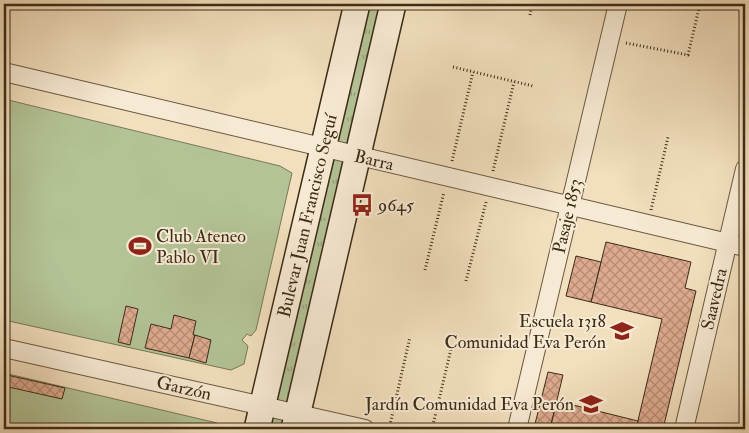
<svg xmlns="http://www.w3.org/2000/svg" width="749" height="433" viewBox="0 0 749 433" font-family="'IM FELL Double Pica',serif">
  <defs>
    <pattern id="grass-tufts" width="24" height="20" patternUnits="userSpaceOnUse" patternTransform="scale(1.25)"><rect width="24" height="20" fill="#b3c396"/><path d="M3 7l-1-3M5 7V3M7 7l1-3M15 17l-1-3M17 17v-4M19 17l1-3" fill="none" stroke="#939f79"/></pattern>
    <pattern id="building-cross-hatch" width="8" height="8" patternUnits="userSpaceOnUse" patternTransform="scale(1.25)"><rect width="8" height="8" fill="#deaa8f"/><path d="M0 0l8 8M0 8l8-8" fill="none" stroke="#b58b74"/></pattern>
  </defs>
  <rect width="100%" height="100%" fill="#f2dfbd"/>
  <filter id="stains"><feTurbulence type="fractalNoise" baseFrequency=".004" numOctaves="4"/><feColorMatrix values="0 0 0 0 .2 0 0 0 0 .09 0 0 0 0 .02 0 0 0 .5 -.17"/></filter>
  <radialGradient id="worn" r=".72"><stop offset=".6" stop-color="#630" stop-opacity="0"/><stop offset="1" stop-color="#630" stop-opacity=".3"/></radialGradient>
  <path fill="url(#grass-tufts)" stroke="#787856" d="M357 4H393L294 429H257Z"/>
  <g fill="#b3c396" stroke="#787856">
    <path d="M4 99 280 166 292 173 256 330 251 336 247 334 242 340 248 346 244 364 231 370 4 320Z"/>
    <path d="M4 373 217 423 222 429H4Z"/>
  </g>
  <g fill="url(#building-cross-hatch)" stroke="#3c2c17">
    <path d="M606 242 691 262 685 288 696 291 663 429H636L662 319 591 302Z"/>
    <path d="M576 256 601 262 591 302 566 296Z"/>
    <path d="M126 306 138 309 130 345 118 342Z"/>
    <path d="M174 315 196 321 193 335H195L189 358 145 348 151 324 171 329Z"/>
    <path d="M195 335 211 340 206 363 189 358Z"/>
    <path d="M548 372 563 375 550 429H541L534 428Z"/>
    <path d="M7 375 65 388 62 399 4 386Z"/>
    <path d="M557 401 638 421 636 429H550Z"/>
  </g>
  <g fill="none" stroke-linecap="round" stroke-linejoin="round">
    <defs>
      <g id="street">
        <path d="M4 72 745 247"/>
        <path d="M4 348 365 429"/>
        <path d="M517 429 618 4"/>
        <path d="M684 429 745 169"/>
      </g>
      <g id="secondary">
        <path id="s1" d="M257 429 357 4"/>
        <path d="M294 429 393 4"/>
      </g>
    </defs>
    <use href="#street" stroke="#6a5940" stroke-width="20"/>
    <use href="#secondary" stroke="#3c2c17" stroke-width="28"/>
    <g stroke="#3c2c17" stroke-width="3" stroke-dasharray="1 2.5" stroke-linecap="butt">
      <path d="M487 7V4"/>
      <path d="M530 15 532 4"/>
      <path d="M626 43 688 55 700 4"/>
      <path d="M453 67 533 86"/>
      <path d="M452 161 473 72"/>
      <path d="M493 171 514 82"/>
      <path d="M651 210 668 137"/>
      <path d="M425 270 444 192"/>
      <path d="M466 281 486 202"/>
      <path d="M389 429 410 337"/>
      <path d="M432 429 452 345"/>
    </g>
    <use href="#street" stroke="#f7ead4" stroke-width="18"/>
    <use href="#secondary" stroke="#f7ead4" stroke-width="25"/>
  </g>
  <defs>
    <symbol id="bus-bare" viewBox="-9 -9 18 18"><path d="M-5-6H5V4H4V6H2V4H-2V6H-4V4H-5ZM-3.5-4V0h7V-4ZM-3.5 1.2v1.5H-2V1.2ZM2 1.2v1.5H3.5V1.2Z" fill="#8f2418" stroke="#f7ead4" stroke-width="2.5" paint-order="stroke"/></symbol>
    <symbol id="stadium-bare" viewBox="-9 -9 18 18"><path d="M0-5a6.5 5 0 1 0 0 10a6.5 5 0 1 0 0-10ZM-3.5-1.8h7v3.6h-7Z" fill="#8f2418" stroke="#f7ead4" stroke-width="2.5" paint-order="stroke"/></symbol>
    <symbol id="school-bare" viewBox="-9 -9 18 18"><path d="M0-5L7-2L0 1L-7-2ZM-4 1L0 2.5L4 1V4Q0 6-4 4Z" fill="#8f2418" stroke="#f7ead4" stroke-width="2.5" paint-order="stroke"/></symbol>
  </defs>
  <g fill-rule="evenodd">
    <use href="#bus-bare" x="346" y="189" width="32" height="32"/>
    <use href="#stadium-bare" x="124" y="230" width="32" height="32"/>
    <use href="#school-bare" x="606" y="315" width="32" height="32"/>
    <use href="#school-bare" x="575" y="388" width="32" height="32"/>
  </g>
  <g text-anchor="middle" stroke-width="4" stroke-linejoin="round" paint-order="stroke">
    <g font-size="18" fill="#3c2c17" stroke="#f7ead4">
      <text transform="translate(374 160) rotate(13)" y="6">Barra</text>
      <text dy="6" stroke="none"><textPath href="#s1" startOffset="219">Bulevar Juan Francisco Seguí</textPath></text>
      <text transform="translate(567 216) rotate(-77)" y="6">Pasaje 1853</text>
      <text transform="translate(714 299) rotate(-77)" y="6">Saavedra</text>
      <text transform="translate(184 388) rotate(13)" y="6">Garzón</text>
    </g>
    <g font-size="18" fill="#3c2c17" stroke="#f7ead4" text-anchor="start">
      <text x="378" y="211">9645</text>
      <text x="156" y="242">Club Ateneo<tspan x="156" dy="21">Pablo VI</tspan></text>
      <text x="606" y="327" text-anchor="end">Escuela 1318<tspan x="606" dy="21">Comunidad Eva Perón</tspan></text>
      <text x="574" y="410" text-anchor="end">Jardín Comunidad Eva Perón</text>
    </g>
  </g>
  <rect width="749" height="433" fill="none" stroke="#f2dfbd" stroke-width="20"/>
  <rect x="5" y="5" width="739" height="423" fill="none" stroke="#3c2c17" stroke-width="2.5"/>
  <rect x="10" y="10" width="729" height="413" fill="none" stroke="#3c2c17"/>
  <rect width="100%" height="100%" filter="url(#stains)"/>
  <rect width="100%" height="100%" fill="url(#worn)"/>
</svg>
